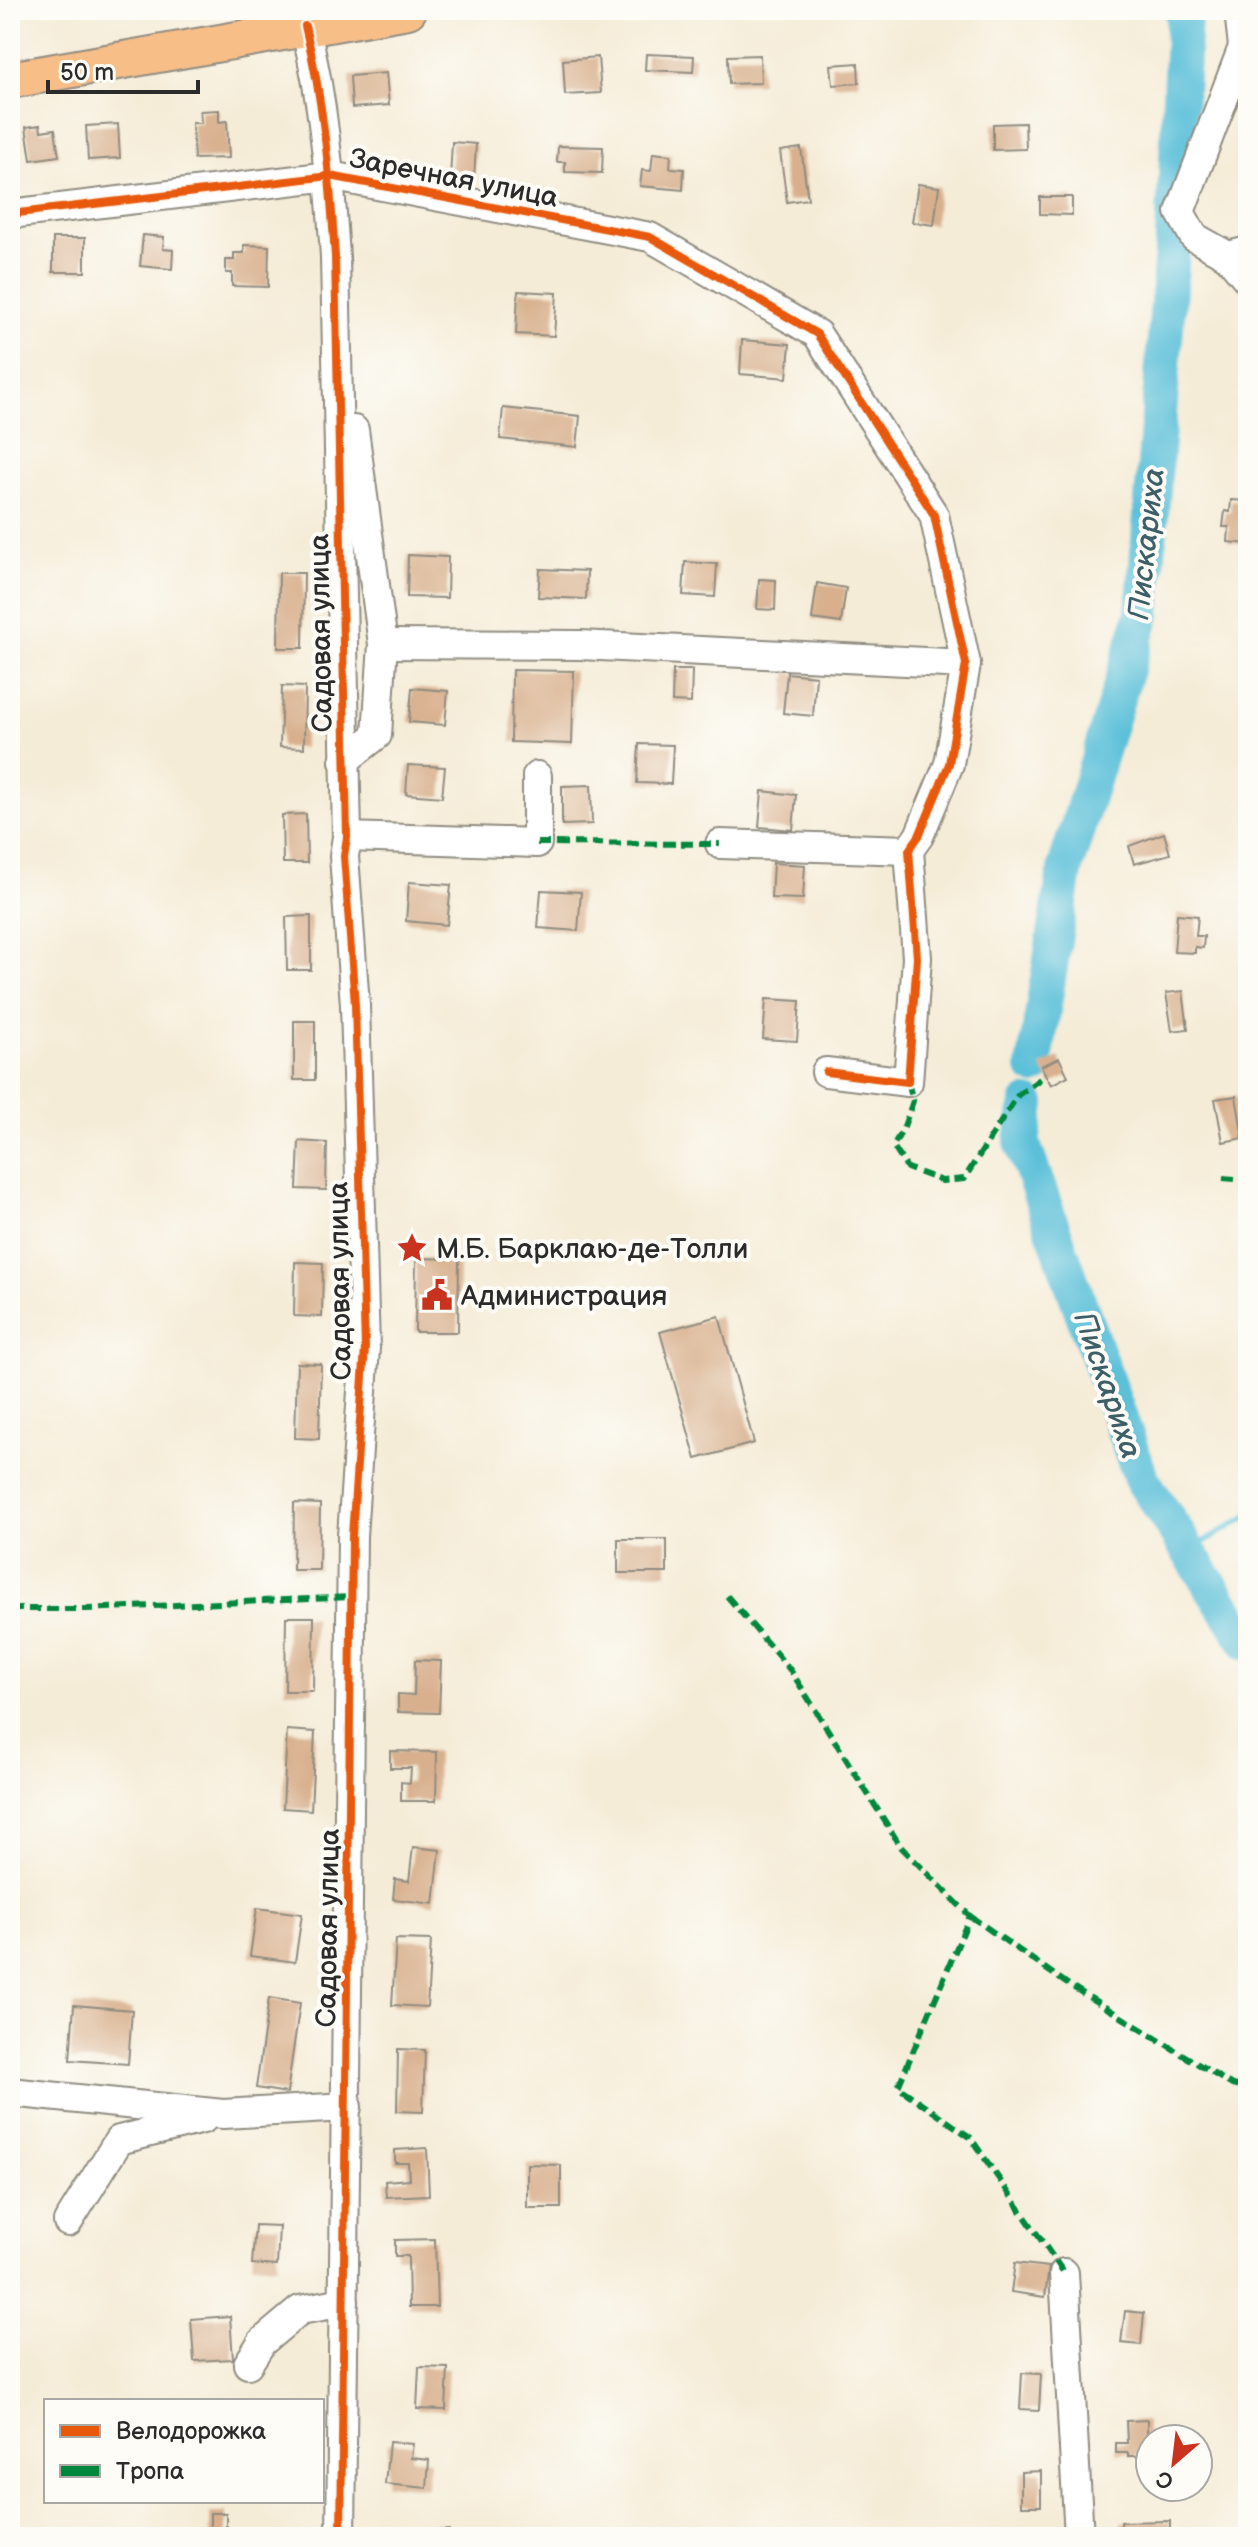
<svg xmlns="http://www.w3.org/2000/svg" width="1258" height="2547" viewBox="0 0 1258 2547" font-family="'Balsamiq Sans',sans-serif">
  <rect width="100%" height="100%" fill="#fdfcf7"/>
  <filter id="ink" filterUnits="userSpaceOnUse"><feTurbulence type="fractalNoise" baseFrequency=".0125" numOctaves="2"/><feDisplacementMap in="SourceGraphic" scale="16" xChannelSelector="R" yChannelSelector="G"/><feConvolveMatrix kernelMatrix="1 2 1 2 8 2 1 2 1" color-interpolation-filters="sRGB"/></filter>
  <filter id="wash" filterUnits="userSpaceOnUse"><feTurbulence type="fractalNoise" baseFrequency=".006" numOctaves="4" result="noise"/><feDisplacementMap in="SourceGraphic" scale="32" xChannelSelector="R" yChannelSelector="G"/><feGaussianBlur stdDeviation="1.8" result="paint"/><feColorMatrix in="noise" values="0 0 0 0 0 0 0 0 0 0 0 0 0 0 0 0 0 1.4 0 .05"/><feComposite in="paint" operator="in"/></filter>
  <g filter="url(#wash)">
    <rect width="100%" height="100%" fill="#f5ecd7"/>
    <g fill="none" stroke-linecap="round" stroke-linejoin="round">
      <path stroke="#5bc0d9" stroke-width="6" d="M1188 1551 1248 1516"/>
      <g stroke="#5bc0d9" stroke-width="36">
        <path d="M1034 1067 1066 865 1143 614 1173 239 1184 14 1181 10"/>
        <path d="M1028 1104 1022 1142 1141 1478 1248 1643"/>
      </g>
    </g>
    <g id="blocks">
      <g fill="#d8b08d">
        <path d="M646 54 694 56 693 72 645 70Z"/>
        <path d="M760 55 761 83 729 84 728 56Z"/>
        <path d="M598 57 601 93 565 95 563 60Z"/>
        <path d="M858 63 859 83 833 85 831 65Z"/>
        <path d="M386 73 389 105 352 108 350 76Z"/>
        <path d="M219 110V122L227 121 229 158 194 159 192 123H201L200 111Z"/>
        <path d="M1025 123 1026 149 993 150V124Z"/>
        <path d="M118 124 120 158 88 160 86 126Z"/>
        <path d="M40 125 41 131 55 129 59 156 31 160 26 127Z"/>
        <path d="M452 142 476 144 474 181 450 179Z"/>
        <path d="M558 146 603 147 602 173 565 172V162H557Z"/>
        <path d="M801 148 808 199 787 202 780 151Z"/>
        <path d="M653 153 671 155 670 168 684 169 683 190 640 186 642 170 651 171Z"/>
        <path d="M918 184 939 187 934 225 912 222Z"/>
        <path d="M1040 197H1072V215L1040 214Z"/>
        <path d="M143 235 164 237 163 249 173 250 172 269 140 266Z"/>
        <rect x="53" y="238" width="32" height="34"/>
        <path d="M244 245 269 246 268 287 232 286V273H226V260H234V253H244Z"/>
        <path d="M518 291 557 293 554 336 516 334Z"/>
        <path d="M742 340 790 344 787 378 740 374Z"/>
        <path d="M503 408 580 416 577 447 500 439Z"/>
        <path d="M1231 500 1248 501V544L1228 542 1229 527H1223L1225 511 1230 512Z"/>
        <path d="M408 555 448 557 447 598 407 597Z"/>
        <path d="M685 562 717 564 715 597 683 595Z"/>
        <path d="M540 569 587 571 586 599 538 597Z"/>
        <path d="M279 573H304L303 648H278Z"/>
        <path d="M759 579 776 580 775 610 757 609Z"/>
        <path d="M817 583 846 588 841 623 812 619Z"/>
        <path d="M512 670 574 671 572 744 511 742Z"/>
        <path d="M673 670H692L691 703 672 702Z"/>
        <path d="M787 673 816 676 813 716 783 713Z"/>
        <path d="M282 686 305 687 304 748 280 747Z"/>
        <path d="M412 688 448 691 445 725 409 722Z"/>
        <path d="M639 744 673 745 671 784 637 783Z"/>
        <path d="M408 765 445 767 442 797 406 794Z"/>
        <path d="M591 785 592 824 562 825V786Z"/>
        <path d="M762 791 796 795 793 830 759 827Z"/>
        <path d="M306 814 307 863H283L282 815Z"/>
        <path d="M1164 833 1170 854 1134 864 1129 846Z"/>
        <path d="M773 863 805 865 803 899 771 898Z"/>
        <path d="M409 882 451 885 447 925 406 921Z"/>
        <path d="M541 890 581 892 578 931 538 928Z"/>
        <path d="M1177 914 1198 916 1196 936H1204L1203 948 1195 947V953L1174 952Z"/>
        <path d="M311 916V970H287L286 917Z"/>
        <path d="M1183 991 1188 1029 1172 1031 1166 993Z"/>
        <path d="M766 999 800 1001 797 1041 763 1039Z"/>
        <rect x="294" y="1021" width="21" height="59"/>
        <path d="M1059 1058 1068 1076 1051 1085 1041 1066Z"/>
        <path d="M1236 1096 1243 1138 1223 1142 1215 1099Z"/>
        <path d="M299 1141 327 1143 326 1190 297 1189Z"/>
        <path d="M416 1258 459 1259 458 1332H415Z"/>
        <path d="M295 1262 323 1263 322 1317 294 1316Z"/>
        <path d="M719 1316 754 1443 696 1459 660 1332Z"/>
        <path d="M297 1363 321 1364 319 1439 295 1438Z"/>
        <path d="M294 1503 320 1504 319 1570H293Z"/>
        <rect x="618" y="1539" width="49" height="34"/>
        <path d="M286 1617H314L313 1691H285Z"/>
        <path d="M415 1660 441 1661 439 1713 398 1712V1694L414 1695Z"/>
        <path d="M287 1730 315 1732 311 1810 283 1808Z"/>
        <path d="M390 1751 437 1752 436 1801H401V1782L410 1783 411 1768H390Z"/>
        <path d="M413 1847 440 1850 434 1904 393 1899 395 1879 409 1881Z"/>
        <path d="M257 1908 302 1914 295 1962 250 1956Z"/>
        <path d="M396 1939 431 1940 427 2007 392 2005Z"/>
        <path d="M269 1998 300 2003 287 2093 256 2088Z"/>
        <path d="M74 2005 132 2010 128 2064 70 2060Z"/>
        <path d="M398 2049 425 2050 423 2112 397 2111Z"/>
        <path d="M427 2148 429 2195 386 2197 385 2181 409 2179 408 2163H395V2150Z"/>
        <path d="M527 2164 561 2165V2208H527Z"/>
        <path d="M255 2225 279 2226 277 2266 252 2264Z"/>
        <path d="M435 2239 437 2307H409L408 2256H395V2240Z"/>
        <path d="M1015 2263 1049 2267 1045 2297 1011 2292Z"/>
        <path d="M1125 2311 1144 2313 1141 2345 1121 2343Z"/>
        <path d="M230 2316 233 2359 194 2361 191 2319Z"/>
        <path d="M419 2367 448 2368 446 2410 417 2409Z"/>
        <path d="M1022 2373 1041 2374 1039 2410 1020 2409Z"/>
        <path d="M1147 2420V2436L1169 2435V2439H1150V2456H1128V2453H1116V2443H1127L1126 2421Z"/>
        <path d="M389 2442 413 2444 411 2458 429 2460 427 2488 385 2484Z"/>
        <path d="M1041 2471V2506H1021V2472Z"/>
        <rect x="210" y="2513" width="16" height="24"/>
        <path d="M1170 2521V2537H1121V2522Z"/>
        <path d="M449 2530V2537H415L414 2532Z"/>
      </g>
    </g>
  </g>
  <g filter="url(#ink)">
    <use href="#blocks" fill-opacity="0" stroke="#908c81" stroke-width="2"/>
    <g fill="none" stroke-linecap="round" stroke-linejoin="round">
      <defs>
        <g id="minor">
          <path d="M1239 10 1243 47 1180 212 1194 237 1228 256 1248 251"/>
          <path d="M305 26C324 102 330 179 335 257L347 837 344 856 355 1005 365 1348 352 1536 341 2537"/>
          <path d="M10 214 330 176 650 237 817 334 934 515 966 664 949 764 919 836 909 850 917 958 908 1082 826 1072"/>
          <path d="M1228 256 1248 280"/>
          <path d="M383 644 580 645 966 664"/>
          <path d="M344 761 377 735 383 644 354 430"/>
          <path d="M347 837 537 843V776"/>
          <path d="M720 844 909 850"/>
          <path d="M10 2092 223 2114 347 2107"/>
          <path d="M68 2222 119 2140 203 2119"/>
          <path d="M1064 2273 1079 2537"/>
          <path d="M248 2364 262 2342 300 2310 344 2302"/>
        </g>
        <path id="major" d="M10 80 408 10"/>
      </defs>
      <use href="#minor" stroke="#908c81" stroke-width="32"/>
      <use href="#major" stroke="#908c81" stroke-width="40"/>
      <use href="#minor" stroke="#fff" stroke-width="28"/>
      <use href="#major" stroke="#f7be88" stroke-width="36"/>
      <g stroke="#00873e" stroke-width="6" stroke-dasharray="12 6" stroke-linecap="butt">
        <path d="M537 843 720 844"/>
        <path d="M908 1082 913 1101 903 1129 893 1146 907 1168 942 1181 964 1179 1018 1095 1040 1079"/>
        <path d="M1223 1178 1248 1180"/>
        <path d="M727 1596 791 1671 901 1847 970 1916 898 2087 970 2137 1064 2273"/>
        <path d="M10 1609H86L353 1597"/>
        <path d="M970 1916 1066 1983 1232 2085 1248 2089"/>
      </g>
      <defs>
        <g id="cycleway">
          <path d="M305 26C324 102 330 179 335 257L347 837 344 856 355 1005 365 1348 352 1536 341 2537"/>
          <path d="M10 214 330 176 650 237 817 334 934 515 966 664 949 764 919 836 909 850 917 958 908 1082 826 1072"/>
        </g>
      </defs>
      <use href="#cycleway" stroke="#fdfcf7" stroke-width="13"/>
      <use href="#cycleway" stroke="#e8590c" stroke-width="8"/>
    </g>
  </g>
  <defs>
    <symbol id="sight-bare" viewBox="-9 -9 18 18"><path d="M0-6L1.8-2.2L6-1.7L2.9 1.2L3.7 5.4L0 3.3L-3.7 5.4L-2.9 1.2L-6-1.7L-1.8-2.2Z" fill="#c8321e" stroke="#fdfcf7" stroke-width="2.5" paint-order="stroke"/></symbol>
    <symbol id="civic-bare" viewBox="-9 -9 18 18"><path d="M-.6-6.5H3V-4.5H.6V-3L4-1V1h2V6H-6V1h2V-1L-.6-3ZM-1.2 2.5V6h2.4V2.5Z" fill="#c8321e" stroke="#fdfcf7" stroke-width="2.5" paint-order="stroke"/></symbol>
  </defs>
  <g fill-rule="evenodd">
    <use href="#sight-bare" x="390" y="1226" width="44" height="44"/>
    <use href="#civic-bare" x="415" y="1273" width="44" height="44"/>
  </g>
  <g text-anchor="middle" stroke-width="8" stroke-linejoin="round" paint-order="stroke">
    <g font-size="28" fill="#2b2b2b" stroke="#fdfcf7">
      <text transform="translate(454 177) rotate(11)" y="10">Заречная улица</text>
      <text transform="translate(320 633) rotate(-91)" y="10">Садовая улица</text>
      <text transform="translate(339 1281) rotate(-91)" y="10">Садовая улица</text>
      <text transform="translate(327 1928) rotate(-89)" y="10">Садовая улица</text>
    </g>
    <g font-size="28" fill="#2b2b2b" stroke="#fdfcf7" text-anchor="start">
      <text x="436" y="1258">М.Б. Барклаю-де-Толли</text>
      <text x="461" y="1305">Администрация</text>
    </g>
    <g font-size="30" font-style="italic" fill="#3c5f68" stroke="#fdfcf7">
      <text transform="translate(1146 544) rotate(-84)" y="10">Пискариха</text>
      <text transform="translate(1108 1385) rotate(71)" y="10">Пискариха</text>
    </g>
  </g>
  <rect width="1258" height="2547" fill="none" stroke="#fdfcf7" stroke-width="40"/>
  <rect x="44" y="2399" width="280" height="104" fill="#fdfcf7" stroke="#a9a8a5" stroke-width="2"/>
  <rect x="60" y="2425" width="40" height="12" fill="#e8590c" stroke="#a9a8a5" stroke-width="2"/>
  <text x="116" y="2439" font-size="24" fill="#2b2b2b">Велодорожка</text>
  <rect x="60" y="2465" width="40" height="12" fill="#00873e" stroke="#a9a8a5" stroke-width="2"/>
  <text x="116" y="2479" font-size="24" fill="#2b2b2b">Тропа</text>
  <g transform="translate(1174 2463) rotate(208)"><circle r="38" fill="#fdfcf7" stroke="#a9a8a5" stroke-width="2"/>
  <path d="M0-6L14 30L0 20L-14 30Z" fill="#c8321e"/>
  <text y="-12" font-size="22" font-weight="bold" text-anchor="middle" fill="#2b2b2b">С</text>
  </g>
  <path d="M48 80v12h150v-12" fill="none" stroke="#2b2b2b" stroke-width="4"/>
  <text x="60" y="80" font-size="24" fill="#2b2b2b" stroke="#fdfcf7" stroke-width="6" paint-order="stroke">50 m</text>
</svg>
